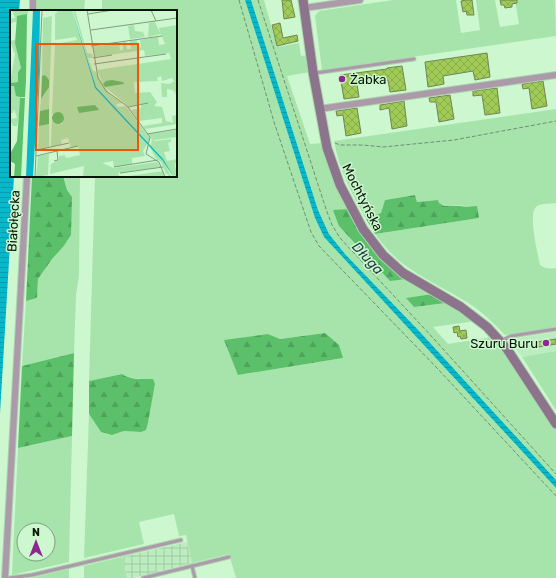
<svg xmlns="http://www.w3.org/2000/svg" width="556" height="578" viewBox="0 0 556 578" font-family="Rubik,sans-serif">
  <defs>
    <pattern id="industrial-grid" width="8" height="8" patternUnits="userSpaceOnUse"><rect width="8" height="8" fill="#bcedbf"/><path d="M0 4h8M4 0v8" fill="none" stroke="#a0caa3"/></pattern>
    <pattern id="forest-firs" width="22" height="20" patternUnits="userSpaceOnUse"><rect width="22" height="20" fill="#5cbf6a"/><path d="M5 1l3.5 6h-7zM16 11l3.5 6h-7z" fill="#4ea35a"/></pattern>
    <pattern id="water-rules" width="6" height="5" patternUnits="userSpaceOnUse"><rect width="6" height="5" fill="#06b8c9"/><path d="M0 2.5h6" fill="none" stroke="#059dab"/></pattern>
    <pattern id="building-cross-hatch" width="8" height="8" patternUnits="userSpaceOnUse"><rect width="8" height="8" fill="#a0cb57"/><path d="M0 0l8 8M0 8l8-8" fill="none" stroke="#88ae4a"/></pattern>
  </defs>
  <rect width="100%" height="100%" fill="#cdf8cf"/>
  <path fill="#bcedbf" d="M556 332V351L522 357 509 340 510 339Z"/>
  <path fill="url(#industrial-grid)" d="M187 542 192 563 133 578H127L122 557Z"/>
  <g fill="#a6e4ab" fill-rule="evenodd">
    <path d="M37 0H85L84 11H37Z"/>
    <path d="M102 0H245L315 218 324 237 556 488V578H236L229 554 192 563 186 535 179 536 174 514 139 522 144 544 84 558 89 414 101 432 112 435 124 431 141 432 148 423 155 384 142 379 126 377 122 374 89 381 95 176H176V11H102ZM325 333 343 358 238 375 268 334 280 339Z"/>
    <path d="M251 0H264L277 47 299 43 301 56 307 55 310 72 287 76 310 144 323 143 341 195 406 279 432 294 406 298 414 307 446 303 476 321 433 327 448 344 493 337 505 352 556 429V480L421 333 345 254 329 234 318 210Z"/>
    <path d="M393 0H456L461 33 480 30 476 0H495L500 27 519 24 515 0H555L556 36 322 70 315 16 319 11Z"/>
    <path d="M556 109V203C551 204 542 203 537 206 527 213 538 254 540 265 545 269 550 269 556 268V327L505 335C495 324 484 314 473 306 450 291 424 280 402 263 392 255 383 245 375 234L479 218C475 215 471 209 467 207 457 202 443 212 437 200L417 202 415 195 385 200 381 213 366 219C352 194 339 169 334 141Z"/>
    <path d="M63 176H80L79 276 76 295 74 353 22 366 26 301 37 298 38 279 52 259 63 247 72 197 67 190Z"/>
    <path d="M556 351V410L522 357Z"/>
    <path d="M72 436 69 562 12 575 18 448ZM24 530H48V554H24Z"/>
    <path d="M122 557 127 578H84V566Z"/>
    <path d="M69 569V578H31Z"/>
  </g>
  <g fill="url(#forest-firs)">
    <path d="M32 176H63L67 190 72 197 71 235 63 247 52 259 38 279 37 298 26 301Z"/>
    <path d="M415 195 417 202 438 200 439 203 444 206H460L467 207 477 206 479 218 375 234 366 219 381 213 385 200Z"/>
    <path d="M349 209 406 279 390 281 339 226 333 210Z"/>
    <path d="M432 294 446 303 414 307 406 298Z"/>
    <path d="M325 333 339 345 343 358 238 375 224 340 268 334 280 339Z"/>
    <path d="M74 353 72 436 18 448 22 366Z"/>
    <path d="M122 374C130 380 142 379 153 379L155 384 148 423 146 430 141 432 124 431 112 435 101 432 89 414V381Z"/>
  </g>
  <g fill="url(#water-rules)">
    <path d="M0 0H20L19 11H11V176H14L0 414Z"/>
    <path d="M245 0H251L318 210 329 234 345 254 421 333 556 480V488L324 237 315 218Z"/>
  </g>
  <g fill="url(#building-cross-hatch)" stroke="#718456">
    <path d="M282 0H291L295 17 284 19Z"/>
    <path d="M466 0H472L474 15H467L466 11 463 12 461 1Z"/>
    <path d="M500 0H517V3L512 4V7L505 8 504 5H501Z"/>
    <path d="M280 23 283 38 297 35 298 41 277 46 272 25Z"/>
    <path d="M487 53 490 77 475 80 473 71 443 76 444 84 428 87 425 62Z"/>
    <path d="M402 66 406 90 390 92 388 80 357 84 359 97 344 99 340 75 387 69V68Z"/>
    <path d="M543 81 547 106 532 109 529 88 523 89 522 84Z"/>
    <path d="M497 88 500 113 485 115 482 95 473 96V91Z"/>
    <path d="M450 95 454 119 439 122 436 102H430L429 98Z"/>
    <path d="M404 101 407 126 392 129 389 108 380 110V105Z"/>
    <path d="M357 108 361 133 346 136 343 115 337 116 336 111Z"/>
    <path d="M459 326 460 331 466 330 467 338 461 339 460 336 458 337 457 332 454 333 453 327Z"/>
    <path d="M556 339V344L538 347 537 342Z"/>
  </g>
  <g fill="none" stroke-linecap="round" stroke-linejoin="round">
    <defs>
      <g id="lane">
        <path d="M315 73 414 59"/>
        <path d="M501 341 511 336 556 329"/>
        <path d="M192 566 195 578"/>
        <path d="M9 578 32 575 181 540"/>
        <path d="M143 578 229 557"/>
      </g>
      <g id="street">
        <path d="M304 8 360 0"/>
        <path d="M33 11V0"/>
        <path d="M319 109 556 75"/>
        <path d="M5 578 27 176"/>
      </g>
      <path id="secondary" d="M303 0 313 72 327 148 340 185 363 229 383 255 403 273 461 307 487 327 507 349 556 424"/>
    </defs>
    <use href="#lane" stroke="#add4af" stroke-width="5"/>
    <use href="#street" stroke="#add4af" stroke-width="8"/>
    <use href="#secondary" stroke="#add4af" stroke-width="11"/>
    <g stroke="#708e72" stroke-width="1" stroke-dasharray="4 2" stroke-linecap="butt">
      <path d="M239 0 274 122 311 232 319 246 437 368 556 496"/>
      <path d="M258 0 326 209 332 225 340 238 434 339 556 474"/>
      <path d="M335 143 340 145H363L383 147 454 140 556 121"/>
    </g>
    <use href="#lane" stroke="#ac9aab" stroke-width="3"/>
    <use href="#street" stroke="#ac9aab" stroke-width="6"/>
    <use href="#secondary" stroke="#8d748d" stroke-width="9"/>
  </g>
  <g fill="#8d2890" stroke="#cdf8cf" stroke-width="1.5">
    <circle cx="342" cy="79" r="4"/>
    <circle cx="546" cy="343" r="4"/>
  </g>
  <g text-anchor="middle" stroke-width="3" stroke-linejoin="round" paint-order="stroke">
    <g font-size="13" fill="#071608" stroke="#cdf8cf" text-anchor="start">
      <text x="350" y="84">Żabka</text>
      <text x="538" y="348" text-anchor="end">Szuru Buru</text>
    </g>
    <g font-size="13" fill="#071608" stroke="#cdf8cf">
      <text transform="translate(363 197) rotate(63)" y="5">Mochtyńska</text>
      <text transform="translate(13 221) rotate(-87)" y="5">Białołęcka</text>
    </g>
    <g font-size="14" font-style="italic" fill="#224044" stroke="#cdf8cf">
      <text transform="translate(368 258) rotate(47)" y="5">Długa</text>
    </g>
  </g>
  <g transform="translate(10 10)">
    <rect width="167" height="167" fill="#cdf8cf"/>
    <path d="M2 0H18V4L8 8 6 12 0 13V9L5 8ZM49 0H62L85 78 137 134 133 141 135 146 122 148V154L104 157 103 151 92 153 104 158 147 152 151 157 108 163 110 167H73L74 156 40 164 41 154 49 150V146L55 145 56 148 70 145 68 136 61 138 58 128 51 130 52 134 41 137 42 110 45 113 52 114 54 105 42 104 45 34 67 30 66 27 45 30V4ZM63 0H65L77 43 82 44 83 48H78L83 61H85L100 85 113 93 106 94 108 97 116 96 118 99 140 128 138 134 86 77ZM42 6 39 99 30 101 31 89 37 80 35 65 32 66 33 8ZM145 12 150 23 149 18 167 15V81L165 82 167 87 163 80 157 79V87H152L151 73 160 74 164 71 162 68 152 71 151 66 147 68 148 71 124 72 125 83 140 82 147 92 144 96 152 97 156 111 163 113 162 106 167 105V114L135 119 133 116 152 113V108L129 111 121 100 131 98V95L118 96 95 77 113 74V72L106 71 93 74 87 60 161 49 159 43 135 46 134 40 85 47 83 37 109 33 110 40H113V32H116L117 39H121L120 31 127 30 128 38 131 37 130 30 148 27 149 35 155 34 151 24 138 27 139 13ZM124 15 125 21 133 22 135 27 120 29 118 16ZM5 30 11 58 8 62V72L0 73 5 44 0 31ZM4 75 7 86 15 87 10 88 9 106 7 116H3L0 109 7 108 4 99 3 103H0V76ZM39 114V137L28 140 29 116ZM167 120V127L145 130 142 128 145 131 161 129V132L158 133 160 141 154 142 157 151 167 149 165 155 167 167H164L165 165 163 166 140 136 142 130 139 124ZM140 137 153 152 162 167H157L159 164H156L151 152 145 147ZM39 144 38 165 26 167 28 146ZM153 161 154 167H113Z" fill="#a6e4ab"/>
    <path d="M17 4 16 71 15 87H10L6 86 4 76H0V73L8 72V62L11 58 5 33 7 6ZM35 65 39 70V77L31 89 32 66ZM102 70 113 72 114 74 95 77 93 74 96 71ZM10 88H15L11 167H4L5 154 0 151V144L7 131ZM85 95 89 100 69 103 67 97ZM39 99V114L29 116 30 101ZM42 108a6 6 0 1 1 12 0a6 6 0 1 1-12 0Z" fill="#5cbf6a"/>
    <path d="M23 0H30L29 64 23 167H16ZM62 0 86 77 153 149 164 167 153 151 85 78Z" fill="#06b8c9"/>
    <path fill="none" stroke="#7e9e7f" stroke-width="1" d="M77 0 88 68 96 81 117 96 140 127 136 144 149 152 155 167M141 0 146 11M78 4 103 0M81 20 167 8M81 36 152 26M83 48 102 45M84 54 156 44M118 97 138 93M137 124 167 119M27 140 59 133M26 146 68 136M44 151 48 150 47 141M104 157 148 150M110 163 153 157M25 167 32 0"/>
    <path fill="#e8590c" fill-opacity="0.15" stroke="#e8590c" stroke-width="2" d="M26 34H128V140H26Z"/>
    <rect width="167" height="167" fill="none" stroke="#071608" stroke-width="2"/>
  </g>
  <g transform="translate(36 542)"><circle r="19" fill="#cdf8cf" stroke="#7e9e7f"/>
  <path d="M0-3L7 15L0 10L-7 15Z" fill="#8d2890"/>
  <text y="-6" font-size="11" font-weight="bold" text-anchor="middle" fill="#071608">N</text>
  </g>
</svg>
